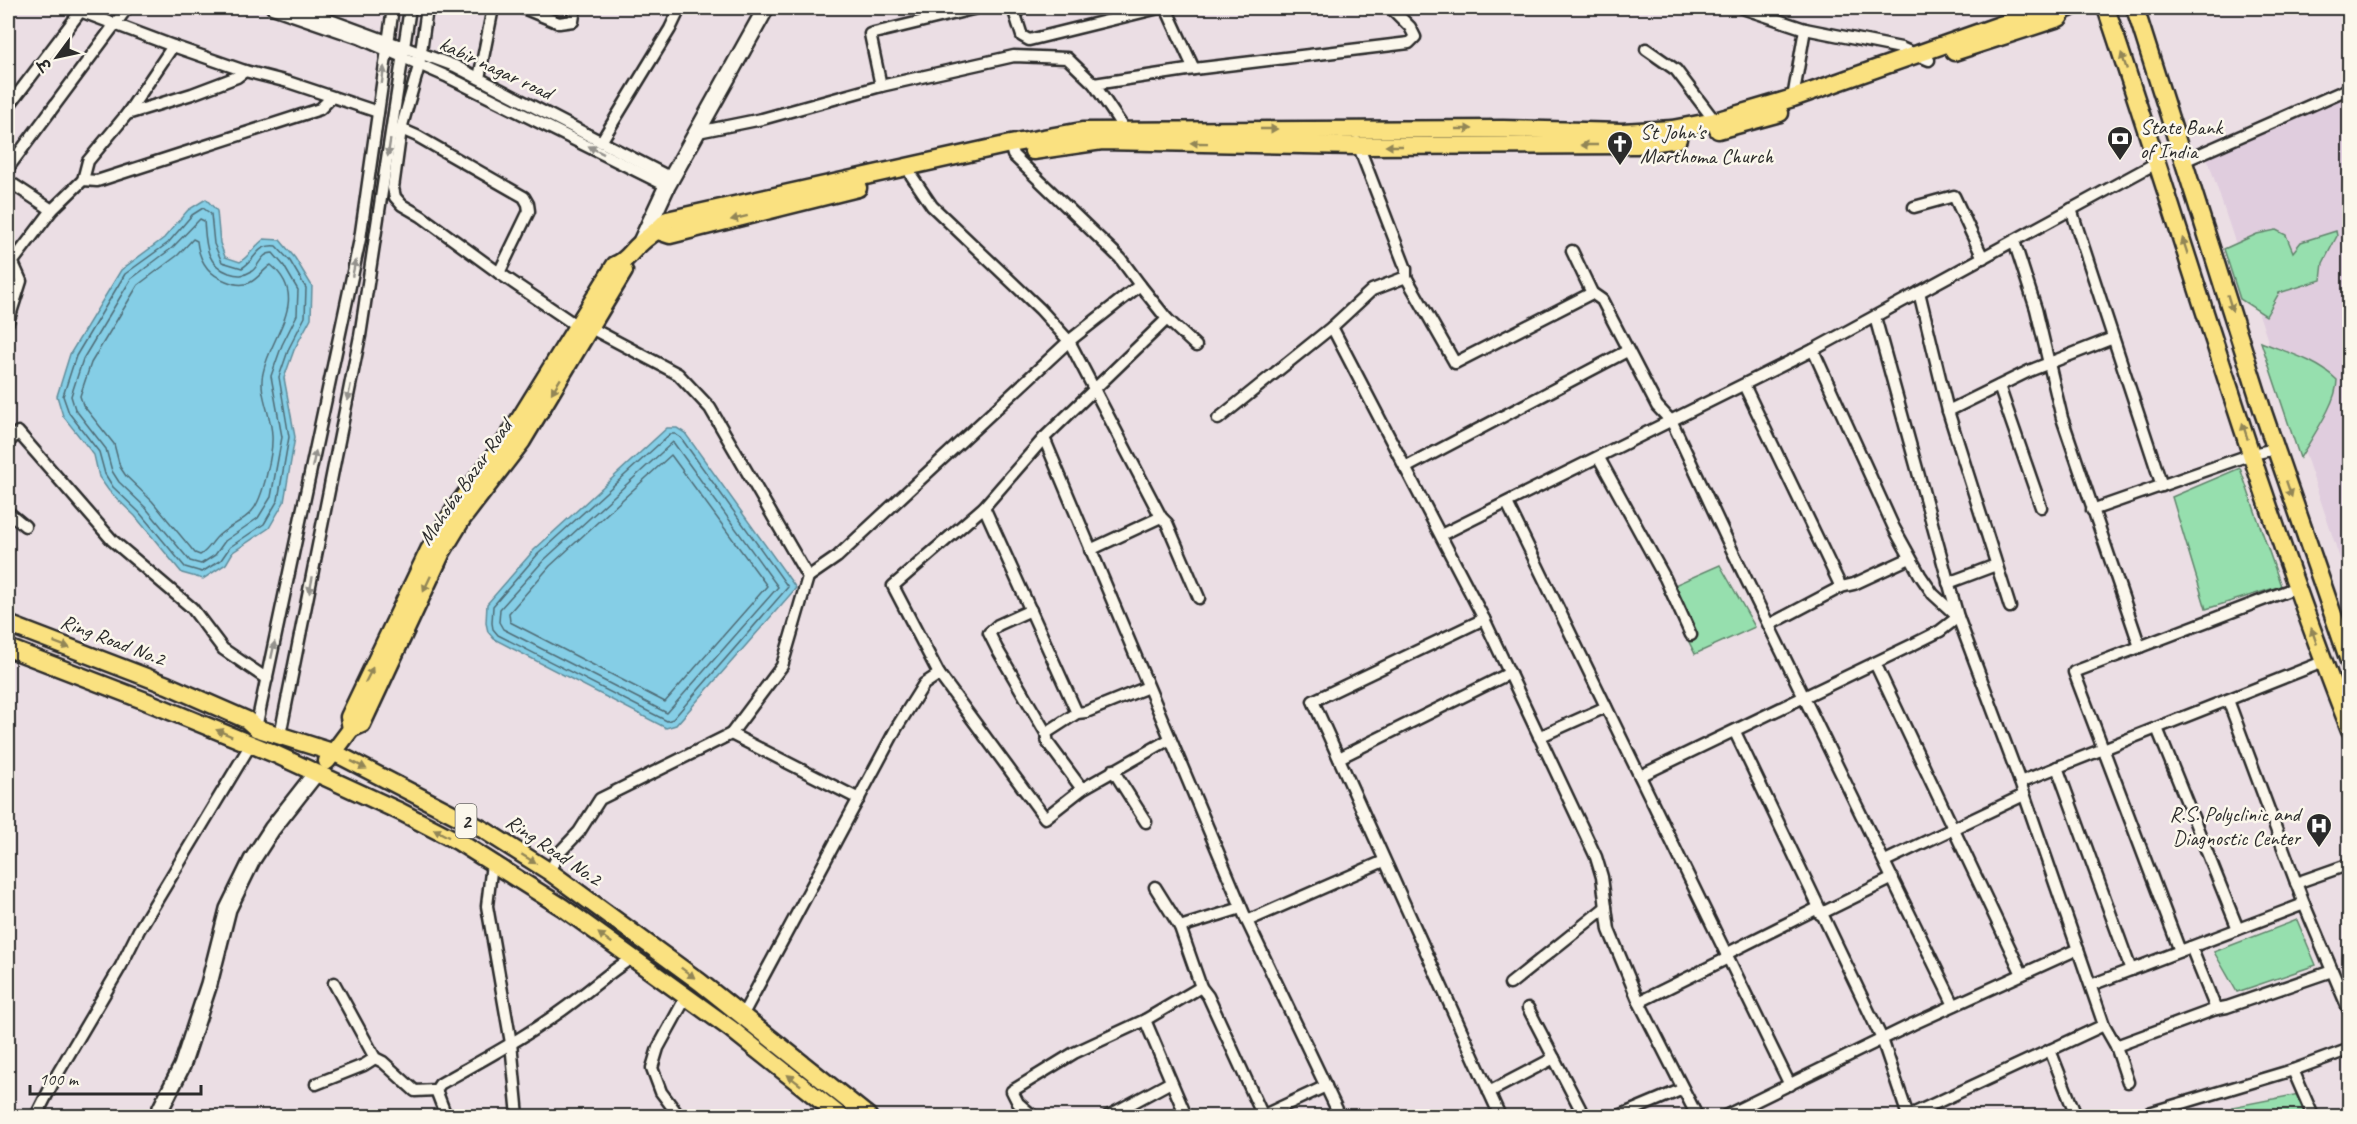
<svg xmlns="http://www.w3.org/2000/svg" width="2357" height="1124" viewBox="0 0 2357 1124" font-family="Caveat,'Playpen Sans Deva',sans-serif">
  <rect width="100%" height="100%" fill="#ebdee4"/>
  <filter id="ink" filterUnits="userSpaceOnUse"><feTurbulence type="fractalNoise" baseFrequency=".0167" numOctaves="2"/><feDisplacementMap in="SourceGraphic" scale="12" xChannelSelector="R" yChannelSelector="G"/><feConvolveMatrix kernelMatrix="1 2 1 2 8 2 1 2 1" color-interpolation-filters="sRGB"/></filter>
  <g filter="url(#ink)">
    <path fill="#e0cdde" d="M2349 90V586L2205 151Z"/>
    <g fill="#96dfae" stroke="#60856c" stroke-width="1.5">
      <path d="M2276 230 2286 235 2293 252 2301 242 2336 231 2337 236 2323 263 2321 280 2279 293 2266 316 2240 299 2224 249 2257 234Z"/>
      <path d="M2261 342C2286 352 2317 360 2337 380 2337 403 2312 437 2300 458Z"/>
      <path d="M2240 468 2281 586 2206 609 2172 497Z"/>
      <path d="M1720 565 1755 627 1695 654 1663 590Z"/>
      <path d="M2297 920 2316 965 2237 992 2214 952Z"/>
      <path d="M2299 1094 2307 1116H2234L2232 1107Z"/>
    </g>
    <g fill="#85cee6" stroke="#618d9b" stroke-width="1.5">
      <path d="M206 199 217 211 220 243 225 257 240 262C249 256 255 246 264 239L280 240 295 258 312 286 311 318 294 350 284 378 295 437 284 502 269 528 233 552 226 564 203 579 182 573 135 516 109 491 99 477 94 455 63 416 57 396 70 354 121 270 164 238 188 210Z"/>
      <path d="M667 428H677L685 433 796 588 676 725 666 728 494 639 488 632 486 623 487 604 534 550Z"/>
    </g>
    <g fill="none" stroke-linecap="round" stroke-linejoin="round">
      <g stroke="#4f6c76" stroke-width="1.5">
        <path d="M203 208 211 214 214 244 222 262 242 268C257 259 256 244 276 246L290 261 306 288 305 317 289 348 279 377 289 437 278 500 264 524 230 547 221 560 202 572 185 567 139 512 113 487 105 474 99 452 69 413 63 396 76 356 125 274 168 243 192 215Z"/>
        <path d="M200 219 204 221C206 243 205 264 229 273 238 276 244 276 252 271 260 265 261 253 273 253L284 266 298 290 297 315 282 345 271 376 282 437 271 497 258 518 225 541 215 555 201 564 190 561 145 507 119 482 112 471 106 449 75 409 71 396 83 359 131 279 172 248Z"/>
        <path d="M193 239 197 241C199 260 207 274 226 281 233 284 241 286 249 283 258 279 263 270 271 265 311 299 271 334 263 373 258 393 272 416 272 436 273 453 263 499 252 511 244 521 229 526 219 535 211 542 209 550 200 555L195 553 152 501 126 476 120 467 114 444 83 405 80 396 91 363 138 285 178 255Z"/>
        <path d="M670 434H675L681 438 788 587 673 719 667 721 498 635 493 629 492 623 493 606 538 554Z"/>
        <path d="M673 442 778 587 667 713 503 629 499 622 500 609 544 560Z"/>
        <path d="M671 455 767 586 665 702 510 622 509 613 550 566Z"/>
      </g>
      <defs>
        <g id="street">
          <path d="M72 8 173 46 245 71 288 82 378 112"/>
          <path d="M272 8 359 38 448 77 667 186"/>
          <path d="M297 8 455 66 671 178"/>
          <path d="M427 8 419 66 401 129 417 136 524 197 528 204 529 211 499 273"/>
          <path d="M523 8 559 23 573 21 575 8"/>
          <path d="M1013 8 1022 36 1029 40 1159 8"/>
          <path d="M1166 8 1194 69"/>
          <path d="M1742 8 1805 29 1901 48 1929 60"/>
          <path d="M1646 49 1676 70 1717 124"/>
          <path d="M479 78 493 8"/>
          <path d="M1094 84 1194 69 1409 43 1415 37 1410 27 1391 8"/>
          <path d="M881 86 870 34 977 8"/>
          <path d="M1793 98 1805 29"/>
          <path d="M8 107 83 8"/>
          <path d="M127 114 173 46"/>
          <path d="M401 129 393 188 395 197 402 205 421 216 499 273 577 326 591 328 678 374 710 408 808 577 782 666 731 734"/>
          <path d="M698 132 762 119 881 86 1014 56 1067 58 1094 84 1127 133"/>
          <path d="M601 142 670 29 680 8"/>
          <path d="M1357 142 1406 269V277L1455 363 1592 293"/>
          <path d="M2184 161 2350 88"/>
          <path d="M8 168 127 8"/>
          <path d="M911 175 932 206 1040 309 1069 341 1161 517 1167 523 1199 598"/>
          <path d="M83 180 97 181 320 109 332 97"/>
          <path d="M8 181 52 210"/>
          <path d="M1914 207 1954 196 1983 258"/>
          <path d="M2071 209 2162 486"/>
          <path d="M2014 241 2036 309 2062 418 2140 647"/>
          <path d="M1572 251 1592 293 1602 300 1657 406 1672 422 1731 548 1954 1005"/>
          <path d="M8 268 52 210 83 180 88 161 127 114 192 94 237 77 245 71"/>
          <path d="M1140 285 1167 319 1044 438 984 507 893 586 939 674 1045 818 1082 789 1170 739"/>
          <path d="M1919 292 1948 411 2010 607"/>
          <path d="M1875 317 1958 617 2020 782 2104 1025 2116 1046 2128 1082"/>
          <path d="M1167 319 1196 346"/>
          <path d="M8 322 21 281 13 263"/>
          <path d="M1332 327 1484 619 1596 857 1602 877 1609 930 1639 1002 1697 1116"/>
          <path d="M1744 385 1841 587"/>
          <path d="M1999 386 2041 507"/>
          <path d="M1948 411 2029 371 2113 338"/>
          <path d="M1218 419 1332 327 1372 290 1406 277"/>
          <path d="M1044 438 1247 921 1340 1116"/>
          <path d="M8 443 18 432 112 540 192 608 223 649 267 679"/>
          <path d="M1599 458 1665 578 1691 635"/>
          <path d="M1405 468 1627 351"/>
          <path d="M1507 503 1790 1085"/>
          <path d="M984 507 1077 713"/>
          <path d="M2092 510 2252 454 2276 449"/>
          <path d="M8 512 25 526"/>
          <path d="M1441 535 1813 350 2158 162"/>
          <path d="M1090 550 1161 517"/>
          <path d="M808 577 837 557 1069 341 1140 285 1120 258 1013 155 1010 144"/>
          <path d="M1948 583 1996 565"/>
          <path d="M1031 610 998 625 989 633 997 649 1046 733 1048 743 1082 789"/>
          <path d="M1484 619 1313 701 1500 1116"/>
          <path d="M1769 625 1841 587 1854 584 1910 558"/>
          <path d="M1875 663 2022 974"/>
          <path d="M2228 700 2304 904 2350 1013"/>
          <path d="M256 728 360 239 393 8"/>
          <path d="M2157 728 2238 929"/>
          <path d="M1735 732 1882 1039 1908 1116"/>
          <path d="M1046 733 1077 713 1086 712 1148 687"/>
          <path d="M280 735 360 336 410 8"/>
          <path d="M1539 737 1606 707"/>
          <path d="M1339 758 1510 673"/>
          <path d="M2057 767 2131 970"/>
          <path d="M1113 770 1146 822"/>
          <path d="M1640 776 1914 644 1940 631 1958 617 1933 594 1920 575 1894 528 1813 350"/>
          <path d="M2020 782 2323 662"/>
          <path d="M1885 861 2024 795"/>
          <path d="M492 863 487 906 511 1043 518 1116"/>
          <path d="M550 872 559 853 579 832 600 799 731 734 859 799"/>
          <path d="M2296 883 2350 864"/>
          <path d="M1155 887 1180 927 1201 987 1208 996 1263 1116"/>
          <path d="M1820 914 1893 878"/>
          <path d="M1247 921 1384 861"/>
          <path d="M1180 927 1241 908"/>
          <path d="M2191 947 2216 1009"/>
          <path d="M2180 951 2074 672 2297 587"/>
          <path d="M1726 954 1818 908"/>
          <path d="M334 983 375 1058 383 1062 415 1091 436 1090 440 1084C486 1058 535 1032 577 999 596 985 612 970 632 958"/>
          <path d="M1510 984 1606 907"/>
          <path d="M2091 985 2304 904"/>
          <path d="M1639 1002 1728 958"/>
          <path d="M1528 1008 1584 1116"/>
          <path d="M742 1016 897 727 924 684 939 674"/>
          <path d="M1145 1020 1186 1116"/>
          <path d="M2116 1046 2216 1009 2227 1007 2332 971"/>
          <path d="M2050 1050 2076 1116"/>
          <path d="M2293 1070 2350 1049"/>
          <path d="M316 1084 364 1065 375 1058"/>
          <path d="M436 1090 446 1116"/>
          <path d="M1489 1092 1554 1058"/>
          <path d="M36 1116 58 1073 121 966 139 930 251 744"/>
          <path d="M679 1116 661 1092 652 1068 658 1048 686 997"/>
          <path d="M1033 1116 1018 1103 1012 1091 1074 1053 1145 1020 1201 987"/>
          <path d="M1108 1116 1171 1082"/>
          <path d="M1262 1116 1326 1086"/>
          <path d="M1619 1116 1683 1089"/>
          <path d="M1725 1116 1913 1024 2078 949"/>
          <path d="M1908 1116 2104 1025"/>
          <path d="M2151 1116 2149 1113 2293 1070 2313 1116"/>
        </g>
        <g id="secondary">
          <path d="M640 244 667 186 766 8"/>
          <path d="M157 1116 182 1066 209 984 228 909 252 860 272 829 316 773"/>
        </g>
        <g id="primary">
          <path d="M2106 8C2187 248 2257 493 2350 730"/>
          <path d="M2135 8 2263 412 2350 664"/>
          <path d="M1954 52 2059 18 2064 10 2070 8"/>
          <path d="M1718 130 1780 113"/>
          <path d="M1033 151 1102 141 1358 146 1636 145 1678 139"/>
          <path d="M658 231 670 235 858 188"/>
          <path d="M8 624 167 685 247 720 256 728 335 753 484 830 550 872 700 982 868 1116"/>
          <path d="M8 648 143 700 275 754 401 812 459 842 562 907 731 1029 840 1116"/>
          <path d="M351 729 349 717 429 550 457 506 509 436 615 265C627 261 631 251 641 243 650 235 659 230 667 220L1010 144 1082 131 1503 129 1622 132 1672 129 1715 121 1793 98 2048 8"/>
          <path d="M327 761 351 729 362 724 442 552 462 519 522 441 624 271"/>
        </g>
      </defs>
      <use href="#street" stroke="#2b2b2b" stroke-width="15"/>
      <use href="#secondary" stroke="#2b2b2b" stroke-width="20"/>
      <use href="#primary" stroke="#2b2b2b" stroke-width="21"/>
      <use href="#street" stroke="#fbf7ec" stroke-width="10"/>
      <use href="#secondary" stroke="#fbf7ec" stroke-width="15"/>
      <use href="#primary" stroke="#fae180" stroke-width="16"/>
    </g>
    <defs><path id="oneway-solid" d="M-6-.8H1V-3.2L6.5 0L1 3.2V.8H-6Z" transform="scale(1.5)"/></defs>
    <g fill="#928656">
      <use href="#oneway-solid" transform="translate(2124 61) rotate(-109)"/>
      <use href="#oneway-solid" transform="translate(1269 129)"/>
      <use href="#oneway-solid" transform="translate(1464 129)"/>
      <use href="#oneway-solid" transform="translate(1199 143) rotate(-179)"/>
      <use href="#oneway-solid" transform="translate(1589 145) rotate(180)"/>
      <use href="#oneway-solid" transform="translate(1394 146) rotate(180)"/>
      <use href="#oneway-solid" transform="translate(739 218) rotate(166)"/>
      <use href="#oneway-solid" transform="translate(2185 246) rotate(-108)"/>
      <use href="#oneway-solid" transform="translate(2230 303) rotate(73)"/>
      <use href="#oneway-solid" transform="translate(556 386) rotate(122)"/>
      <use href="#oneway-solid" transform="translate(2245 431) rotate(-108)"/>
      <use href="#oneway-solid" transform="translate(2289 489) rotate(71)"/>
      <use href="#oneway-solid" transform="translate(427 584) rotate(115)"/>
      <use href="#oneway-solid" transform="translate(2314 636) rotate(-109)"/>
      <use href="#oneway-solid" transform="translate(62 645) rotate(21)"/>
      <use href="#oneway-solid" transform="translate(369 675) rotate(-64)"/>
      <use href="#oneway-solid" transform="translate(224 733) rotate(-157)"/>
      <use href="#oneway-solid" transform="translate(359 765) rotate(27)"/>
      <use href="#oneway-solid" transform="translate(441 833) rotate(-152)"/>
      <use href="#oneway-solid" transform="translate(529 859) rotate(32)"/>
      <use href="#oneway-solid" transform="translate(605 938) rotate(-144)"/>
      <use href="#oneway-solid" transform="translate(688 973) rotate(37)"/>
      <use href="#oneway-solid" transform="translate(794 1080) rotate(-142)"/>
    </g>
    <g fill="#93918c">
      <use href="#oneway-solid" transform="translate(383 75) rotate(-82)"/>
      <use href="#oneway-solid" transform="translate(389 148) rotate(99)"/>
      <use href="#oneway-solid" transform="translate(596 150) rotate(-153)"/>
      <use href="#oneway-solid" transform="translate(354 268) rotate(-78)"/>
      <use href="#oneway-solid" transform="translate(349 393) rotate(101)"/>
      <use href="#oneway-solid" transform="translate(314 459) rotate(-78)"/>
      <use href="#oneway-solid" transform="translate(311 585) rotate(101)"/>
      <use href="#oneway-solid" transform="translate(273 650) rotate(-78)"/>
    </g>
  </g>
  <defs>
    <symbol id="bank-pin" viewBox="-11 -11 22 30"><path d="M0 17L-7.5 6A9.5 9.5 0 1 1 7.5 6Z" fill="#2b2b2b" stroke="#fbf7ec"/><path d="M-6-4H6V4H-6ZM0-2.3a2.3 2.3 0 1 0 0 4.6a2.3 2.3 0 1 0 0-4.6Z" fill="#fff"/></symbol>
    <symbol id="church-pin" viewBox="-11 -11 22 30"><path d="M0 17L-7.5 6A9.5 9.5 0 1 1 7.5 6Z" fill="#2b2b2b" stroke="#fbf7ec"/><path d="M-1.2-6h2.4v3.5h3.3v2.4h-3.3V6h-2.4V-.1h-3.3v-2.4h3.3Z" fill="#fff"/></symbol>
    <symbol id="hospital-pin" viewBox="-11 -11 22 30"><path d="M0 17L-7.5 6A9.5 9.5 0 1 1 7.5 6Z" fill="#2b2b2b" stroke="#fbf7ec"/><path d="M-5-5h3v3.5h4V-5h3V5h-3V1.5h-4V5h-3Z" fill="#fff"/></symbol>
  </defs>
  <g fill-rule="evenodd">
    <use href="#bank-pin" x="2105" y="124" width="30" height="40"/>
    <use href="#church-pin" x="1605" y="129" width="30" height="40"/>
    <use href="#hospital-pin" x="2304" y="811" width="30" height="40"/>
  </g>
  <g text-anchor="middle" stroke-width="5" stroke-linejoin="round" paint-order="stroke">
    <rect fill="#fbf7ec" stroke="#696865" stroke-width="1.5" x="455.5" y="804" width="21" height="34" rx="4.5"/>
    <g font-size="20" font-weight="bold" fill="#2b2b2b">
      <text x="466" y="828">2</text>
    </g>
    <g font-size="21" fill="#2b2b2b" stroke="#fbf7ec">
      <text transform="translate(496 68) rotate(25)" y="7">kabir nagar road</text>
      <text transform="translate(465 482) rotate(-55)" y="7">Mahoba Bazar Road</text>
      <text transform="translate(113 640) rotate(21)" y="7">Ring Road No.2</text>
      <text transform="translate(554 850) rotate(34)" y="7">Ring Road No.2</text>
    </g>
    <g font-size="21" fill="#2b2b2b" stroke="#fbf7ec" text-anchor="start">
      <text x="2140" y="134">State Bank<tspan x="2140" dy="24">of India</tspan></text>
      <text x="1640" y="139">St John's<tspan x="1640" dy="24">Marthoma Church</tspan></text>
      <text x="2300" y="821" text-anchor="end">R.S. Polyclinic and<tspan x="2300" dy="24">Diagnostic Center</tspan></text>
    </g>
  </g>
  <rect width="2357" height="1124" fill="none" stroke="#fbf7ec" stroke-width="30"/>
  <rect x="15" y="15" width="2327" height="1094" fill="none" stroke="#2b2b2b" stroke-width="2" filter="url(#ink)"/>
  <g transform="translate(57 57) rotate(237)" stroke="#fbf7ec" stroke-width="4.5" paint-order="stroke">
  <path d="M0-4.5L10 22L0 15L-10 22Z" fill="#2b2b2b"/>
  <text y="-9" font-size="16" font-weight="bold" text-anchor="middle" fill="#2b2b2b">उ</text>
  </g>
  <path d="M30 1085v9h171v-9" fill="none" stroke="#2b2b2b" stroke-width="3"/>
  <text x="39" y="1085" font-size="18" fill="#2b2b2b" stroke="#fbf7ec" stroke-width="4.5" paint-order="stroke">100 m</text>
</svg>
